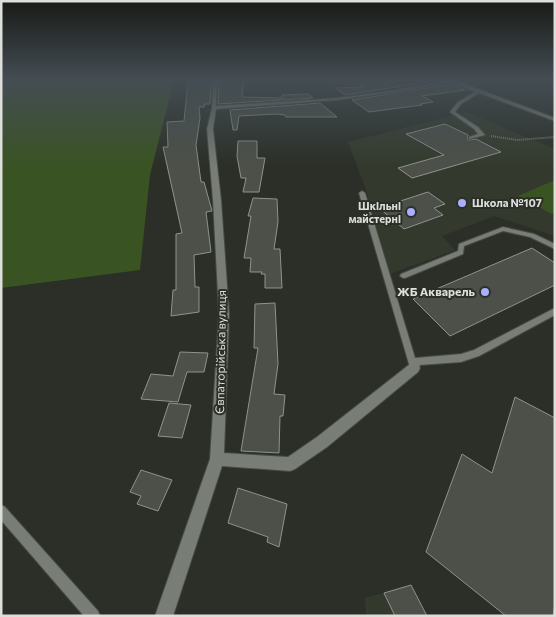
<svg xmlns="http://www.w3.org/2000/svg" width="556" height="617" viewBox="0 0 556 617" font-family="Commissioner,sans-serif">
  <rect width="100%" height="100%" fill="#2b2f28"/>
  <g fill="#333a2d">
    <path d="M466 112 555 149V236L494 216 442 236 455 250 390 274 366 190 348 142Z"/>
    <path d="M411 585 427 616H366L365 598Z"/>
  </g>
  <g fill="#3a5323">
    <path d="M1 80H174L150 175 140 270 1 288Z"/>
    <path d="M555 180V212L552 214 518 196Z"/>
  </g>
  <g fill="#4c5049" stroke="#8e938b">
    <path d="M188 80H195L196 83 211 82 210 104H205L204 107H199L200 118 196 145 201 182H204L212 211 206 212 211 252 194 255 195 287H199V312L171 316 173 290H176V234L182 233 163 147H168L167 122 184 121Z"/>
    <path d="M244 80 242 97 282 98V95L308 94 313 98 218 104 219 82Z"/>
    <path d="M386 80H441L345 95 335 88 362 87 359 83 390 82Z"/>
    <path d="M452 84 465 90 422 96 433 102 420 104 422 105 369 112 352 100Z"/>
    <path d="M320 103 337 117H286L285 115 276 114 239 116 237 130H233L230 110Z"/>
    <path d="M445 124 468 135V140L476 139 501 152 412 178 398 168 444 155 406 134Z"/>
    <path d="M238 141H257V158H265L259 192H243L246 178H241L237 156Z"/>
    <path d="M428 192 445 204 434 208 443 215 404 229 379 208Z"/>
    <path d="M253 198 277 199 278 222 274 249H280L282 288H265V274H261L262 272H250L251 258H244L251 216H248Z"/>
    <path d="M532 248 555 263V285L450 336 413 299Z"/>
    <path d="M275 303 278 364 274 394 285 395 283 416H280L279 453 241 451 258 348H254L255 304Z"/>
    <path d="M180 352 208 353 204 372H187L178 402 141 399 151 374 173 376Z"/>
    <path d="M515 397 555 418V602L553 616H506L426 552 462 454 492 473Z"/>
    <path d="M169 403 191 405 182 438 158 436Z"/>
    <path d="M141 470 172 480 158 511 137 504 141 496 130 492Z"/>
    <path d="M238 488 287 504 279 547 267 542 268 537 228 523Z"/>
    <path d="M411 585 427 616H395L384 593Z"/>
  </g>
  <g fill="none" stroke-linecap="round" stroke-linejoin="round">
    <defs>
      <g id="service">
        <path d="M362 191 365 193 415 358 461 354 474 350 555 308V315L479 356 461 362 420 365 417 371 414 372 411 371 359 193Z"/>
        <path d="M503 227 534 234 555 244V249L530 237 503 231 464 246 463 254 405 278H403L400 276 401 274 458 251 459 244Z"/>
        <path d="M1 505 5 507 98 611 100 616H84L1 520Z"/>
      </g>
      <path id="minor" d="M213 80H217L216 106 337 98 396 90 449 80H459L457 81 555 118V121L479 93 461 104 455 112 478 127 485 135 469 139V137L478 134 474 129 450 112 458 102 475 92 452 82 396 92 337 100 216 109 213 129 221 200 229 314 224 453 288 457 317 437 410 364 414 363 418 364 420 368 418 372 327 447 295 469 290 471 222 466 173 616H155L210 459 219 314 213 200 207 129 212 108Z"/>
    </defs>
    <use href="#service" stroke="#484b45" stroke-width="2"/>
    <use href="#minor" stroke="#484b45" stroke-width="2"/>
    <path stroke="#7a7e78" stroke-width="1" stroke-dasharray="1 1" stroke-linecap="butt" d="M1 94 18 82V80"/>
    <path stroke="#7a7e78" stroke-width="2" stroke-dasharray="1 1" stroke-linecap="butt" d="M491 136 517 140 555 137"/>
    <use href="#service" fill="#787d75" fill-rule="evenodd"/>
    <use href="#minor" fill="#787d75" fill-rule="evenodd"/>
  </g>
  <linearGradient id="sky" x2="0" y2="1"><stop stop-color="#181a16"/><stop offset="0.48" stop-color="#444d53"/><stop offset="1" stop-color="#444d53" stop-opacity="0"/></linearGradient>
  <rect width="556" height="166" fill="url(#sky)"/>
  <g fill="#abaffb" stroke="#2b2f28" stroke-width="2">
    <circle cx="462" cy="203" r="5"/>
    <circle cx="411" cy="212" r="5"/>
    <circle cx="485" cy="292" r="5"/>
  </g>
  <g text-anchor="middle" stroke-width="4" stroke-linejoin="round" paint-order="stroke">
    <g font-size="11" font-weight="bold" fill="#dcdfda" stroke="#2b2f28" text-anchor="start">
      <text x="472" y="207">Школа №107</text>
      <text x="401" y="210" text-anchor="end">Шкільні<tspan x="401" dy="13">майстерні</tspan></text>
    </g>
    <g font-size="12" font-weight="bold" fill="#dcdfda" stroke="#2b2f28" text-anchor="end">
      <text x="475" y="296">ЖБ Акварель</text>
    </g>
    <g font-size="12" fill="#dcdfda" stroke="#2b2f28">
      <text transform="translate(221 352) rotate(-89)" y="4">Євпаторійська вулиця</text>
    </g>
  </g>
  <rect width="556" height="617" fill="none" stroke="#dcdfda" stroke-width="5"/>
</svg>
